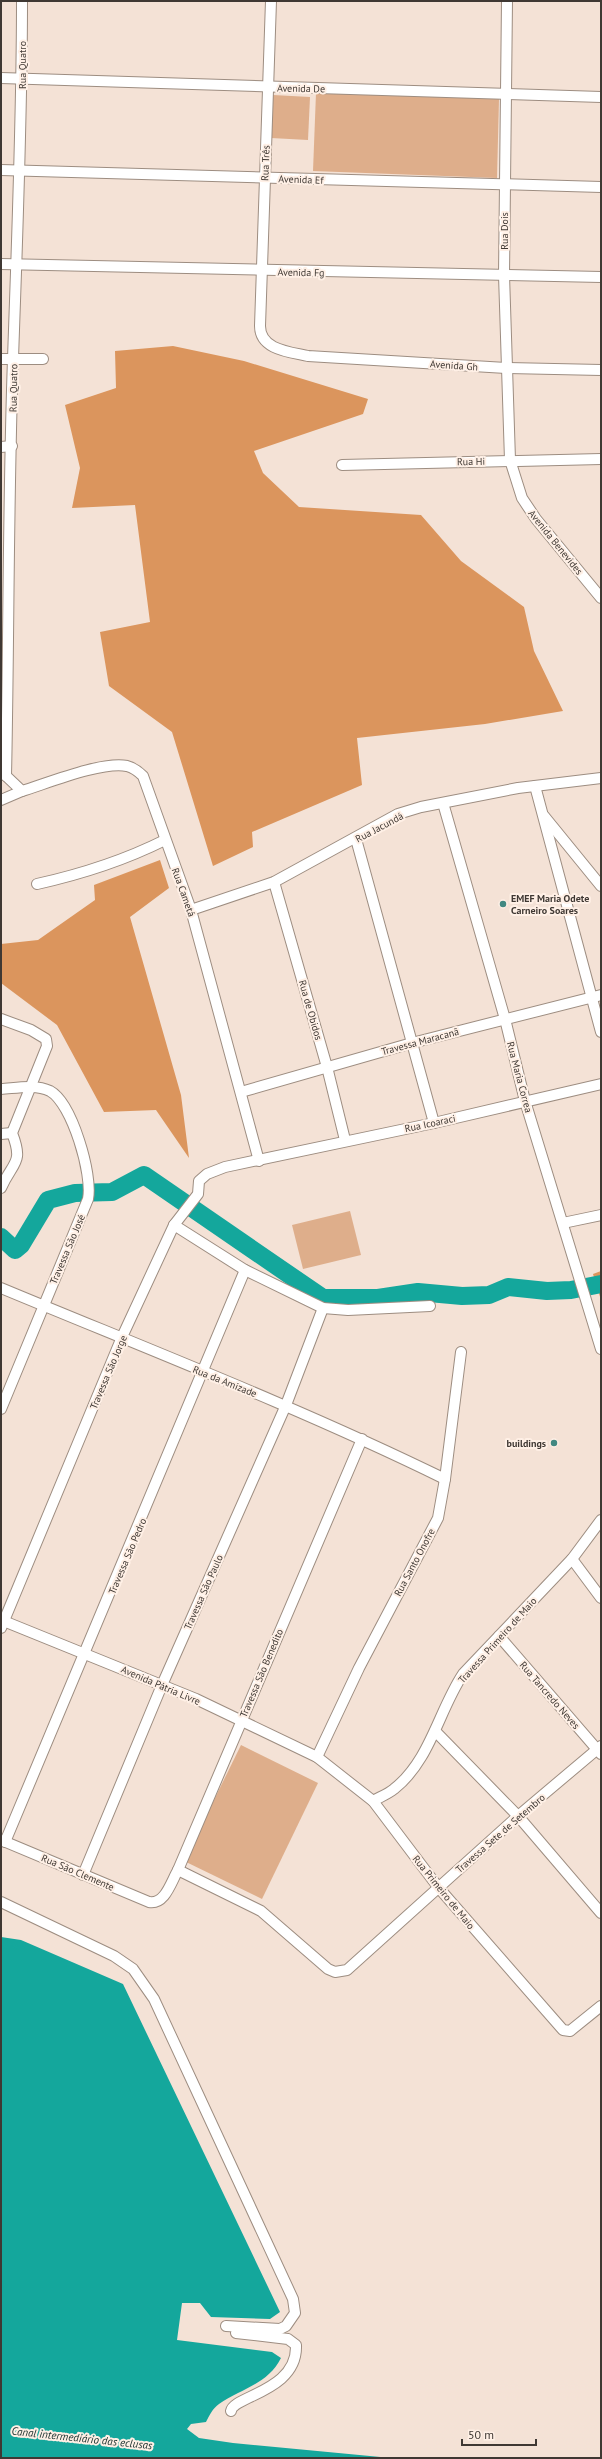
<svg xmlns="http://www.w3.org/2000/svg" width="602" height="2459" viewBox="0 0 602 2459" font-family="'PT Sans',sans-serif">
  <rect width="100%" height="100%" fill="#f4e2d6"/>
  <g fill="#deae8b">
    <path d="M316 93 499 99 497 178 313 171Z"/>
    <path d="M273 95 310 97 308 140 271 138Z"/>
    <path d="M350 1211 361 1255 303 1269 292 1225Z"/>
    <path d="M241 1745 318 1783 262 1899 184 1861Z"/>
  </g>
  <g fill="#db955d">
    <path d="M173 346 244 361 368 399 363 414 254 451 263 473 299 507 421 515 461 561 524 607 534 651 563 711 485 724 357 738 362 785 252 832 253 847 213 866 172 732 109 686 100 632 150 622 135 505 72 508 80 468 65 405 116 388 115 351Z"/>
    <path d="M160 860 169 888 130 917 181 1095 189 1158 156 1110 104 1112 57 1025 1 983V944L38 940 95 900 94 885Z"/>
    <path d="M601 1271V1300L593 1274Z"/>
  </g>
  <path fill="#14a79c" d="M1 1937 21 1940 123 1984 280 2312 270 2319 211 2317 200 2303H182L177 2340 272 2352 281 2358C268 2384 241 2389 219 2404 213 2408 209 2416 206 2422L191 2424 187 2429 199 2438 233 2443 391 2458H1Z"/>
  <g fill="none" stroke-linecap="round" stroke-linejoin="round">
    <path stroke="#14a79c" stroke-width="18" d="M1 1237 15 1250 21 1245 48 1200 75 1193 112 1192 144 1175 323 1298H378L418 1292 462 1296 489 1295 508 1287 547 1291 571 1290 601 1284"/>
    <defs>
      <g id="minor">
        <path d="M271 1 260 326C260 350 290 352 308 356L506 368 601 370"/>
        <path d="M507 1 504 275 510 460 522 498 536 519 601 598"/>
        <path d="M1 78 601 97"/>
        <path d="M1 170 601 187"/>
        <path d="M1 264 601 277"/>
        <path d="M1 359H43"/>
        <path d="M1 447 12 446"/>
        <path d="M342 465 601 459"/>
        <path d="M2 772 22 791C48 783 102 761 127 766 134 768 138 771 143 776L191 910 259 1161"/>
        <path d="M6 776C9 637 8 498 13 359 17 240 22 121 22 1"/>
        <path d="M535 786 601 1032"/>
        <path d="M1 800 22 791"/>
        <path d="M443 803 505 1019 525 1101 601 1349"/>
        <path d="M544 816 601 886"/>
        <path d="M356 839 434 1123"/>
        <path d="M274 882 327 1067 345 1140"/>
        <path d="M37 884C82 874 123 861 165 840"/>
        <path d="M191 910 274 882 398 814 421 807 518 788 601 778"/>
        <path d="M1 1019 31 1030 46 1039 47 1046 12 1133C24 1164 13 1161 1 1188"/>
        <path d="M1 1089C17 1088 35 1084 50 1091 72 1103 93 1175 88 1199L1 1409"/>
        <path d="M241 1092 412 1043 601 995"/>
        <path d="M1 1134 12 1133"/>
        <path d="M563 1223 601 1215"/>
        <path d="M174 1225 245 1270 323 1308 348 1310 430 1306"/>
        <path d="M1 1288C150 1350 300 1408 445 1479"/>
        <path d="M572 1559 601 1598"/>
        <path d="M1 1620 196 1699 317 1757 373 1801 438 1887 563 2030 570 2031 601 2006"/>
        <path d="M1 1628 122 1337 174 1225 198 1194 199 1181 207 1174 225 1167 434 1123 601 1084"/>
        <path d="M499 1636 601 1754"/>
        <path d="M435 1731 518 1816 601 1913"/>
        <path d="M317 1757 359 1668 438 1518 445 1479 461 1352"/>
        <path d="M373 1801C380 1797 388 1794 394 1789 430 1761 439 1710 463 1674L572 1559 601 1520"/>
        <path d="M1 1840 149 1902C165 1905 171 1882 178 1870L362 1439"/>
        <path d="M5 1842 245 1270"/>
        <path d="M178 1870 261 1911 328 1969 335 1972 347 1970 518 1816 601 1746"/>
        <path d="M83 1875 162 1685 286 1405 323 1308"/>
        <path d="M1 1902 114 1956 133 1969 154 1999 293 2299 295 2313 286 2326 280 2329 226 2326"/>
        <path d="M231 2411C233 2396 298 2391 296 2345L288 2339 236 2333"/>
      </g>
    </defs>
    <use href="#minor" stroke="#9d8d81" stroke-width="12"/>
    <use href="#minor" stroke="#fff" stroke-width="10"/>
  </g>
  <g fill="#418881" stroke="#fff0e6" stroke-width="1.5">
    <circle cx="503" cy="904" r="4"/>
    <circle cx="554" cy="1443" r="4"/>
  </g>
  <g text-anchor="middle" stroke-width="4" stroke-linejoin="round" paint-order="stroke">
    <g font-size="10" fill="#3f3833" stroke="#fff0e6">
      <text transform="translate(22 65) rotate(-90)" y="4">Rua Quatro</text>
      <text transform="translate(301 88) rotate(1)" y="4">Avenida De</text>
      <text transform="translate(265 163) rotate(-88)" y="4">Rua Três</text>
      <text transform="translate(301 179) rotate(2)" y="4">Avenida Ef</text>
      <text transform="translate(504 231) rotate(-90)" y="4">Rua Dois</text>
      <text transform="translate(301 272) rotate(1)" y="4">Avenida Fg</text>
      <text transform="translate(454 365) rotate(4)" y="4">Avenida Gh</text>
      <text transform="translate(13 388) rotate(-89)" y="4">Rua Quatro</text>
      <text transform="translate(471 461) rotate(-1)" y="4">Rua Hi</text>
      <text transform="translate(556 542) rotate(51)" y="4">Avenida Benevides</text>
      <text transform="translate(379 827) rotate(-28)" y="4">Rua Jacundá</text>
      <text transform="translate(184 892) rotate(70)" y="4">Rua Cametá</text>
      <text transform="translate(311 1010) rotate(74)" y="4">Rua de Obidos</text>
      <text transform="translate(420 1041) rotate(-15)" y="4">Travessa Maracanã</text>
      <text transform="translate(520 1077) rotate(75)" y="4">Rua Maria Correa</text>
      <text transform="translate(430 1123) rotate(-12)" y="4">Rua Icoaraci</text>
      <text transform="translate(67 1249) rotate(-67)" y="4">Travessa São José</text>
      <text transform="translate(108 1372) rotate(-67)" y="4">Travessa São Jorge</text>
      <text transform="translate(225 1381) rotate(22)" y="4">Rua da Amizade</text>
      <text transform="translate(127 1556) rotate(-67)" y="4">Travessa São Pedro</text>
      <text transform="translate(414 1562) rotate(-62)" y="4">Rua Santo Onofre</text>
      <text transform="translate(203 1592) rotate(-66)" y="4">Travessa São Paulo</text>
      <text transform="translate(497 1640) rotate(-48)" y="4">Travessa Primeiro de Maio</text>
      <text transform="translate(261 1673) rotate(-67)" y="4">Travessa São Benedito</text>
      <text transform="translate(161 1685) rotate(23)" y="4">Avenida Pátria Livre</text>
      <text transform="translate(550 1695) rotate(49)" y="4">Rua Tancredo Neves</text>
      <text transform="translate(500 1833) rotate(-41)" y="4">Travessa Sete de Setembro</text>
      <text transform="translate(78 1872) rotate(23)" y="4">Rua São Clemente</text>
      <text transform="translate(444 1892) rotate(51)" y="4">Rua Primeiro de Maio</text>
    </g>
    <g font-size="10" font-weight="bold" fill="#3f3833" stroke="#fff0e6" text-anchor="start">
      <text x="511" y="902">EMEF Maria Odete<tspan x="511" dy="12">Carneiro Soares</tspan></text>
      <text x="546" y="1447" text-anchor="end">buildings</text>
    </g>
    <g font-size="11" font-style="italic" fill="#192f2c" stroke="#fff0e6">
      <text transform="translate(82 2438) rotate(6)" y="4">Canal intermediário das eclusas</text>
    </g>
  </g>
  <rect width="602" height="2459" fill="none" stroke="#3f3833" stroke-width="4"/>
  <path d="M462 2439v6h74v-6" fill="none" stroke="#3f3833" stroke-width="2"/>
  <text x="468" y="2439" font-size="12" fill="#3f3833" stroke="#fff0e6" stroke-width="3" paint-order="stroke">50 m</text>
</svg>
